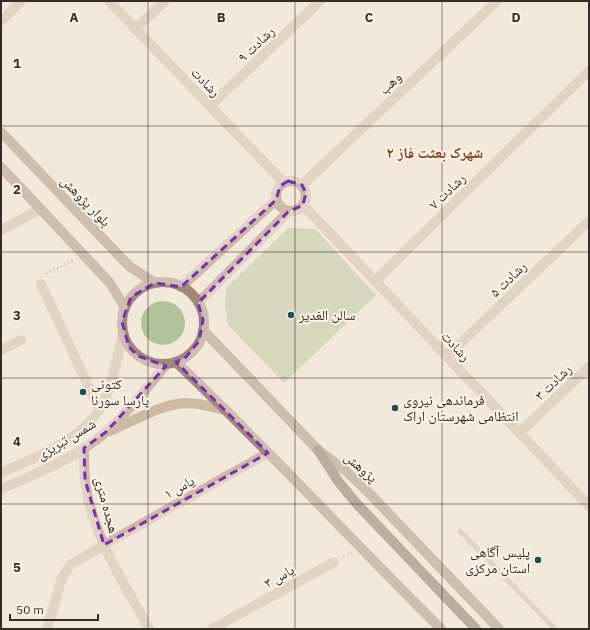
<svg xmlns="http://www.w3.org/2000/svg" width="590" height="630" viewBox="0 0 590 630" font-family="'IBM Plex Sans','Noto Naskh Arabic',sans-serif">
  <rect width="100%" height="100%" fill="#f3e9da"/>
  <g fill="#b1c399">
    <path d="M288 228 315 229 376 295 284 383 228 325 225 306 226 288Z"/>
    <circle cx="163" cy="323" r="22"/>
  </g>
  <g fill="none" stroke-linecap="round" stroke-linejoin="round">
    <g stroke="#b8a48f" stroke-width="2" stroke-dasharray="2 2" stroke-linecap="butt">
      <path d="M46 274 74 260"/>
      <path d="M343 557 352 553"/>
    </g>
    <path stroke="#ccbaa5" stroke-width="5" d="M460 531 555 629"/>
    <g stroke="#ccbaa5" stroke-width="10">
      <path d="M1 21 21 1"/>
      <path d="M135 29 165 1"/>
      <path d="M210 106 320 1"/>
      <path d="M1 230 41 209"/>
      <path d="M375 281 589 71"/>
      <path d="M41 284 99 409"/>
      <path d="M1 350 21 340"/>
      <path d="M447 356 589 221"/>
      <path d="M519 433 589 367"/>
      <path d="M104 545 268 453"/>
      <path d="M212 629 334 562"/>
    </g>
    <g stroke="#ccbaa5" stroke-width="10">
      <path d="M109 1 284 183"/>
      <circle cx="291" cy="196" r="15"/>
      <path d="M302 185 497 1"/>
      <path d="M303 205 589 506"/>
      <path d="M181 287 276 200"/>
      <path d="M198 303 288 212"/>
      <path d="M110 431C131 422 162 404 185 403 200 403 214 407 228 411"/>
      <path d="M84 448C84 459 84 469 85 479 90 532 124 583 149 629"/>
      <path d="M1 473C41 454 90 439 107 394 114 376 118 354 123 335"/>
      <path d="M1 489C35 474 78 457 106 432 128 413 148 386 167 364"/>
      <path d="M47 629 62 578 70 565 104 545"/>
    </g>
    <g stroke="#a08976" stroke-width="10">
      <path d="M1 132 129 266 155 283"/>
      <path d="M1 167 110 283 125 308"/>
      <circle cx="163" cy="323" r="41"/>
      <path d="M203 330 318 450 346 471 369 493 499 629"/>
      <path d="M176 362C267 448 352 541 441 629"/>
    </g>
    <path stroke="#7a6657" stroke-width="10" d="M318 450 338 481 356 503 476 629"/>
  </g>
  <path d="M0 0H590V630H0ZM288 181 302 185 306 193 303 205 288 212 198 303 203 320 199 341 186 357 176 362 268 453 104 545 85 480 84 448 106 432 166 366 138 356 129 347 122 322 131 297 155 283 181 287 276 200 280 186Z" fill="#f3e9da" fill-opacity=".55" fill-rule="evenodd"/>
  <path fill="none" stroke="#7b2cbf" stroke-width="3" stroke-dasharray="8 5" stroke-linejoin="round" d="M288 181 302 185 306 193 303 205 288 212 198 303 203 320 199 341 186 357 176 362 268 453 104 545 85 480 84 448 106 432 166 366 138 356 129 347 122 322 131 297 155 283 181 287 276 200 280 186Z"/>
  <path fill="none" stroke="#372d27" stroke-width="1" stroke-opacity="0.55" d="M148 1V629M295 1V629M442 1V629M1 126H589M1 252H589M1 378H589M1 504H589"/>
  <g fill="#1a515b" stroke="#faf3e6" stroke-width="1.5">
    <circle cx="291" cy="315" r="4"/>
    <circle cx="83" cy="392" r="4"/>
    <circle cx="395" cy="408" r="4"/>
    <circle cx="538" cy="560" r="4"/>
  </g>
  <g text-anchor="middle" stroke-width="4" stroke-linejoin="round" paint-order="stroke">
    <g font-size="14" fill="#372d27" stroke="#faf3e6">
      <text transform="translate(256 44) rotate(-44)" y="5">رشادت ۹</text>
      <text transform="translate(206 82) rotate(46)" y="5">رشادت</text>
      <text transform="translate(390 83) rotate(-43)" y="5">وهب</text>
      <text transform="translate(447 191) rotate(-44)" y="5">رشادت ۷</text>
      <text transform="translate(86 201) rotate(46)" y="5">بلوار پژوهش</text>
      <text transform="translate(508 279) rotate(-44)" y="5">رشادت ۵</text>
      <text transform="translate(456 346) rotate(47)" y="5">رشادت</text>
      <text transform="translate(553 382) rotate(-44)" y="5">رشادت ۳</text>
      <text transform="translate(66 439) rotate(-31)" y="5">شمس تبریزی</text>
      <text transform="translate(361 467) rotate(41)" y="5">پژوهش</text>
      <text transform="translate(179 487) rotate(-29)" y="5">یاس ۱</text>
      <text transform="translate(107 505) rotate(75)" y="5">هجده متری</text>
      <text transform="translate(279 576) rotate(-29)" y="5">یاس ۳</text>
    </g>
    <g font-size="14" fill="#372d27" stroke="#faf3e6" text-anchor="start">
      <text x="299" y="320">سالن الغدیر</text>
      <text x="91" y="389">کتونی<tspan x="91" dy="16">پارسا سورنا</tspan></text>
      <text x="403" y="405">فرماندهی نیروی<tspan x="403" dy="16">انتظامی شهرستان اراک</tspan></text>
      <text x="530" y="557" text-anchor="end">پلیس آگاهی<tspan x="530" dy="16">استان مرکزی</tspan></text>
    </g>
    <g font-size="15" font-weight="bold" fill="#8b3f1b" stroke="#faf3e6">
      <text x="435" y="158">شهرک بعثت فاز ۲</text>
    </g>
  </g>
  <g font-size="13" text-anchor="middle" font-weight="bold" fill="#372d27" stroke="#faf3e6" stroke-width="4" stroke-linejoin="round" paint-order="stroke">
    <text x="74" y="22">A</text>
    <text x="221" y="22">B</text>
    <text x="369" y="22">C</text>
    <text x="516" y="22">D</text>
    <text x="17" y="68">1</text>
    <text x="17" y="194">2</text>
    <text x="17" y="320">3</text>
    <text x="17" y="446">4</text>
    <text x="17" y="572">5</text>
  </g>
  <rect width="590" height="630" fill="none" stroke="#372d27" stroke-width="4"/>
  <path d="M10 614v6h88v-6" fill="none" stroke="#372d27" stroke-width="2"/>
  <text x="16" y="614" font-size="12" fill="#372d27" stroke="#faf3e6" stroke-width="3" paint-order="stroke">50 m</text>
</svg>
